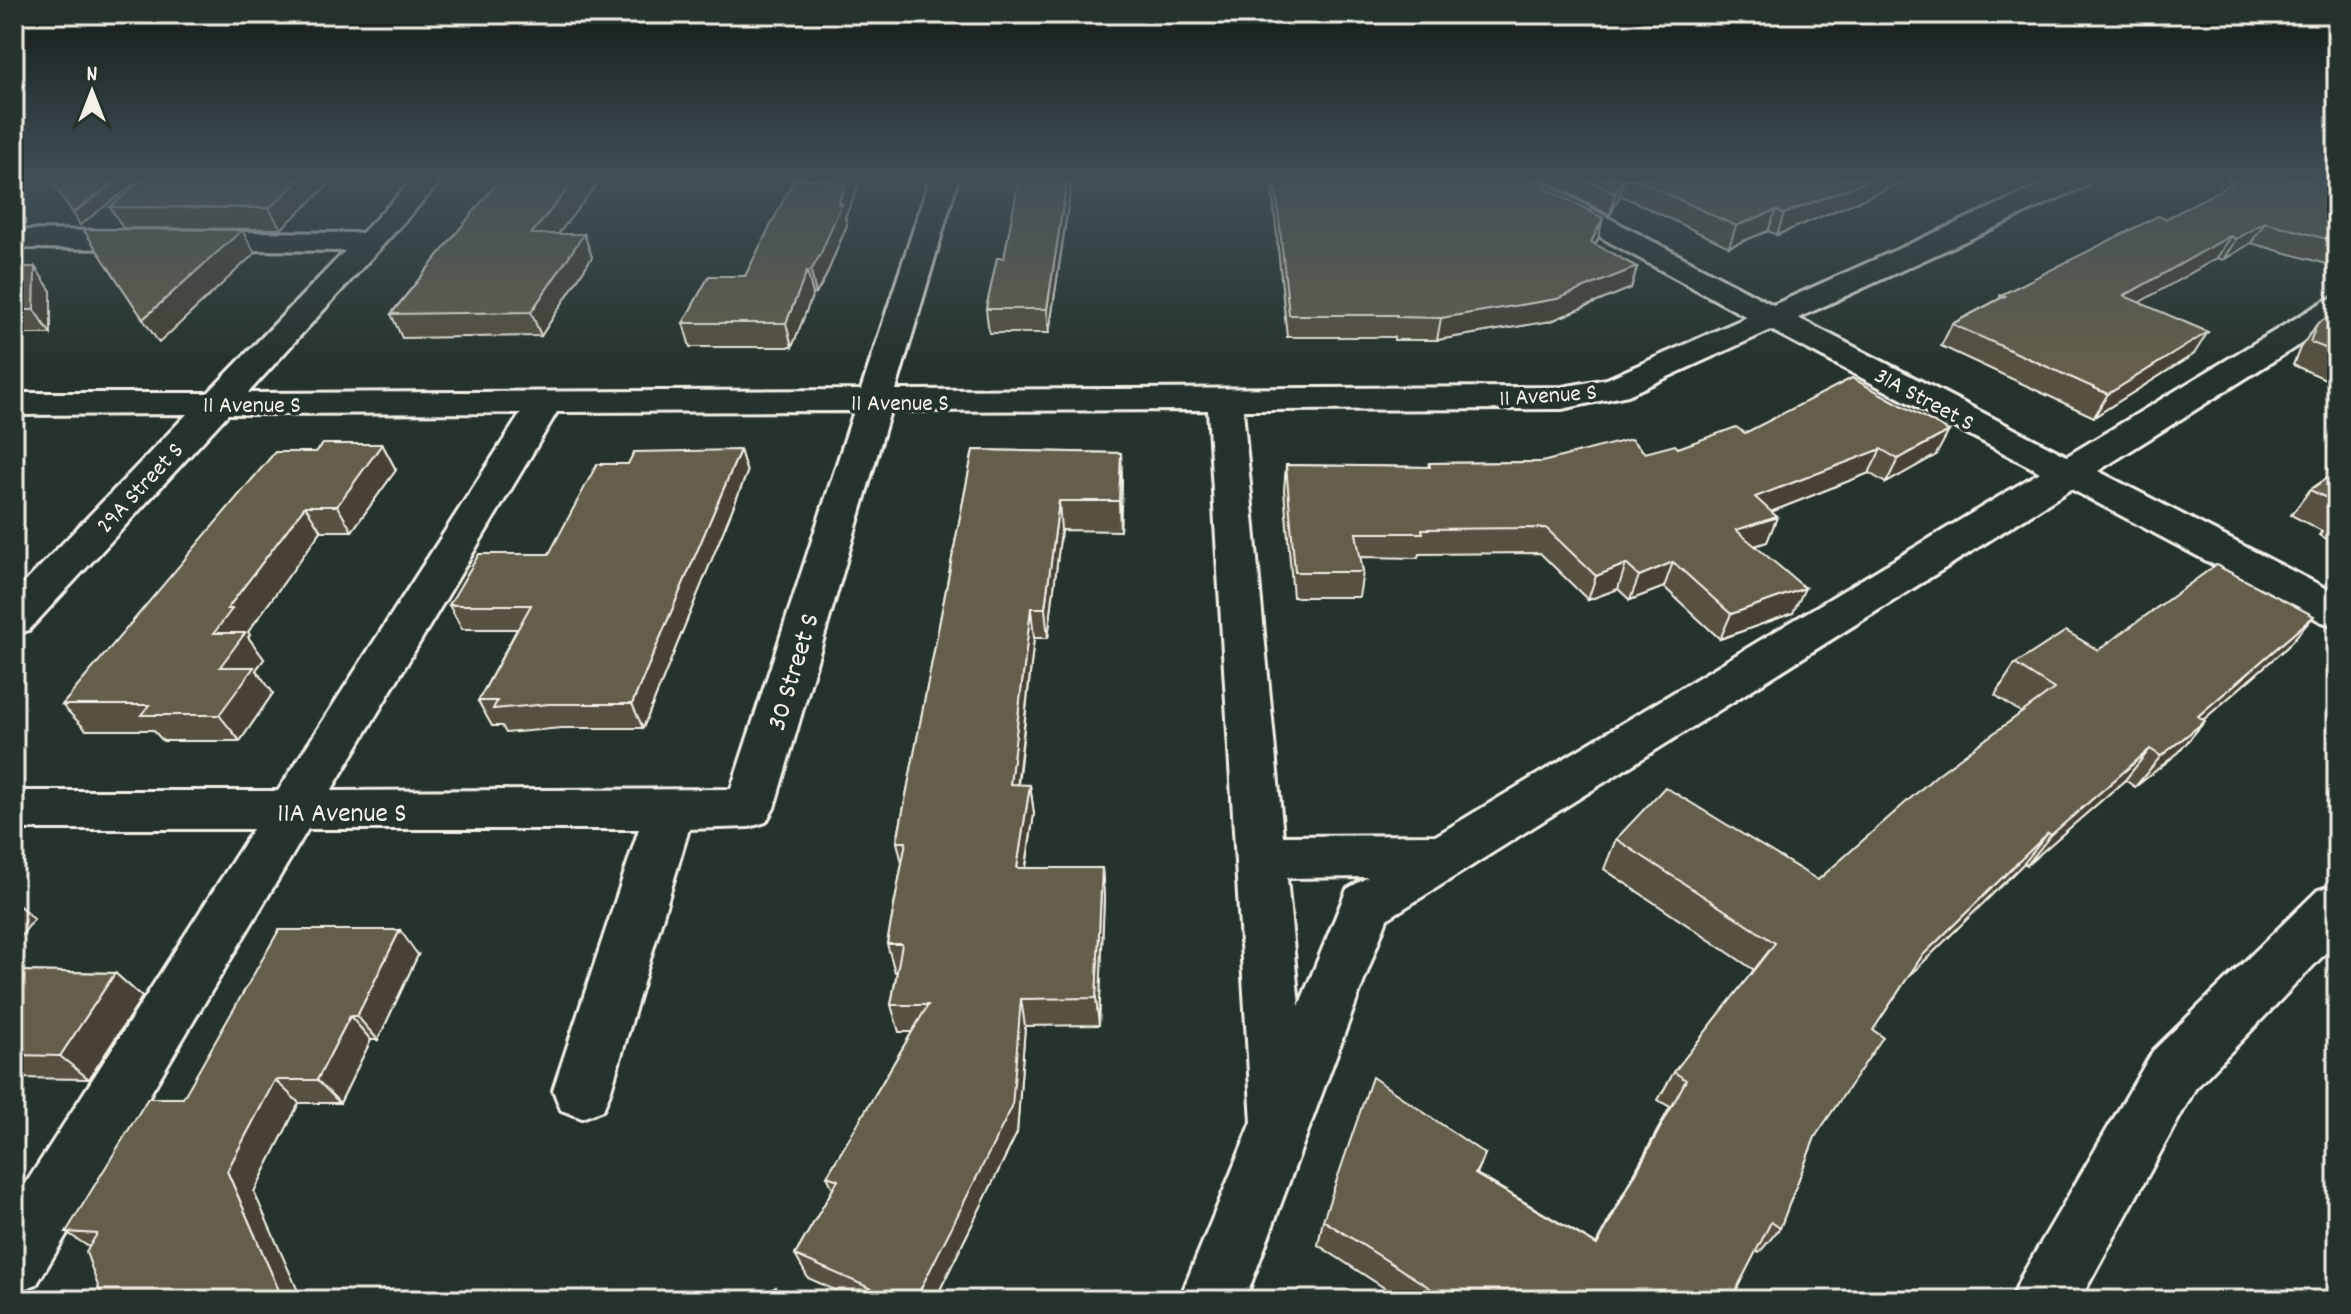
<svg xmlns="http://www.w3.org/2000/svg" width="2351" height="1314" viewBox="0 0 2351 1314" font-family="Dekko,sans-serif">
  <rect width="100%" height="100%" fill="#26332d"/>
  <filter id="ink" filterUnits="userSpaceOnUse"><feTurbulence type="fractalNoise" baseFrequency=".0125" numOctaves="2"/><feDisplacementMap in="SourceGraphic" scale="16" xChannelSelector="R" yChannelSelector="G"/><feConvolveMatrix kernelMatrix="1 2 1 2 8 2 1 2 1" color-interpolation-filters="sRGB"/></filter>
  <g filter="url(#ink)">
    <g fill="none" stroke-linecap="round" stroke-linejoin="round">
      <defs>
        <g id="minor">
          <path d="M414 179H443L248 393 861 390 930 179H958L896 390 1562 387 1607 379 1747 317 1505 185 1501 179H1535L1773 305 2055 179H2091L2087 185 1798 318 2067 456 2326 300 2337 297V321L2098 471 2337 594V626L2322 622 2071 489 1387 919 1245 1300H1179L1252 1122 1208 410 890 411 774 808 766 822 749 827 689 829 611 1090 603 1110 582 1118 561 1110 553 1090 639 829H308L37 1284 14 1293V1202L253 829H14V791H278L521 413 228 414 29 630 14 635V594L187 414 14 415V393H208L345 251 14 248V230L362 233ZM1771 330 2040 472 1437 835 1283 836 1243 410 1562 409 1628 395ZM854 411 731 789 331 791 557 412ZM1368 877 1347 889 1299 1006 1287 878Z"/>
          <path d="M2337 884V941L2195 1089 2080 1300H2011L2021 1277 2153 1051 2318 890Z"/>
        </g>
      </defs>
      <use href="#minor" stroke="#f4f1e8" stroke-width="6"/>
      <use href="#minor" fill="#26332d" fill-rule="evenodd"/>
    </g>
    <g fill="#565141" stroke="#f4f1e8" stroke-width="2">
      <path d="M335 179 281 229 123 228 110 207Z"/>
      <path d="M500 179H601L558 234H584L592 257 541 336 402 338 391 314Z"/>
      <path d="M1072 179 1049 333H989L986 309 1004 258Z"/>
      <path d="M1271 179H1529L1598 239 1595 245 1637 267 1631 288 1551 321 1437 340H1394V337H1287Z"/>
      <path d="M1541 179H1911L1777 235 1768 231 1729 247 1620 195 1610 215Z"/>
      <path d="M2227 179H2320L2337 196V267L2251 243 2223 260 2217 258 2139 302 2194 354 2094 417 1941 346 1952 324 1999 299 2001 295 2166 219 2231 184Z"/>
      <path d="M845 217 847 225 826 276 816 294H813L792 347H690L683 323 745 276Z"/>
      <path d="M14 267H35L51 291V334H14Z"/>
      <path d="M2337 312V384L2293 365 2300 348 2317 324Z"/>
      <path d="M1745 433 1936 455 1886 483 1869 473 1771 512 1777 517 1767 542 1754 546 1793 613 1720 639 1664 587 1630 600 1618 589 1588 600 1540 553 1419 554 1418 558 1360 557 1363 572 1359 597H1293L1284 490 1286 465 1428 467 1429 463 1542 462 1645 453 1678 448Z"/>
      <path d="M382 444 396 470 352 531H321L248 632 250 635 248 637 264 659 256 670 273 693 240 741H163L153 730H86L62 705 316 452Z"/>
      <path d="M740 450 747 473 643 728H562L506 733 502 726H492L478 701 517 629H462L449 605 549 554 628 464Z"/>
      <path d="M973 450 1121 453 1122 482 1120 531 1061 530 1048 638H1034L1018 785H1030L1034 814 1026 868H1102L1104 897 1099 1025 1025 1026 1017 1133 935 1300H857L808 1278 795 1255 833 1189 827 1176 912 1032H899L891 1005 897 972H895L887 944 902 863 897 842Z"/>
      <path d="M2337 471V544L2319 535 2322 531 2291 515 2310 490Z"/>
      <path d="M2287 647 2203 720 2179 752 2135 787 2125 780 2027 865 2024 863 1908 977 1873 1030 1815 1137 1780 1228 1759 1253 1756 1251 1731 1300H1403L1318 1245 1323 1220 1485 1154 1477 1174 1596 1244 1670 1107 1658 1100 1674 1072 1754 970 1604 869 1616 839 1818 880 2022 713 1995 695 2015 664 2098 650Z"/>
      <path d="M418 955 378 1040H371L340 1103H299L254 1192 89 1247 66 1232 183 1098Z"/>
      <path d="M14 971 115 973 142 997 89 1079 14 1078Z"/>
    </g>
    <g fill="#464235" stroke="#f4f1e8" stroke-width="2">
      <path d="M119 179H141L80 225 73 213Z"/>
      <path d="M302 179H335L281 229 269 208Z"/>
      <path d="M576 179H601L540 257 531 234Z"/>
      <path d="M848 179H862L845 217 847 225 826 276 816 294 811 271Z"/>
      <path d="M1067 179H1072L1049 333 1047 309Z"/>
      <path d="M1623 179H1624L1620 195 1610 215 1615 194Z"/>
      <path d="M1871 179H1911L1777 235 1784 214Z"/>
      <path d="M1776 210 1768 231 1729 247 1736 226Z"/>
      <path d="M1603 218 1598 239 1585 264 1591 242Z"/>
      <path d="M2265 222 2251 243 2223 260 2236 239Z"/>
      <path d="M242 230 255 253 159 343 143 319Z"/>
      <path d="M584 234 592 257 541 336 531 312Z"/>
      <path d="M2230 236 2217 258 2112 318 2124 296Z"/>
      <path d="M35 267 51 291V334L34 310Z"/>
      <path d="M1637 267 1631 288 1551 321 1437 340 1441 318Z"/>
      <path d="M807 271 813 294 792 347 786 323Z"/>
      <path d="M2208 332 2194 354 2094 417 2108 394Z"/>
      <path d="M1949 431 1936 455 1886 483 1898 459Z"/>
      <path d="M382 444 396 470 352 531 337 506Z"/>
      <path d="M1881 449 1869 473 1745 522 1755 497Z"/>
      <path d="M740 450 747 473 643 728 632 704Z"/>
      <path d="M1121 453 1122 482 1120 531 1119 501Z"/>
      <path d="M14 457 24 470 14 480Z"/>
      <path d="M1059 501 1061 530 1048 638 1045 608Z"/>
      <path d="M305 506 321 531 248 632 250 635 248 637 264 659 256 670 273 693 240 741 219 715 220 667 214 633 227 609Z"/>
      <path d="M1777 517 1767 542 1726 555 1736 530Z"/>
      <path d="M1673 562 1664 587 1630 600 1639 576Z"/>
      <path d="M1626 564 1618 589 1588 600 1596 576Z"/>
      <path d="M1805 588 1793 613 1720 639 1731 614Z"/>
      <path d="M1031 608 1034 638 1014 814 1010 784Z"/>
      <path d="M2314 616 2287 647 2172 747 2198 716Z"/>
      <path d="M2205 721 2179 752 2135 787 2161 756Z"/>
      <path d="M2150 749 2125 780 2027 865 2051 835Z"/>
      <path d="M1030 785 1034 814 1021 897 1017 868Z"/>
      <path d="M2048 833 2024 863 1900 985 1922 956Z"/>
      <path d="M1102 868 1104 897 1099 1025 1096 998Z"/>
      <path d="M14 901 34 919 14 945Z"/>
      <path d="M400 930 418 955 378 1040 357 1016Z"/>
      <path d="M115 973 142 997 89 1079 60 1056Z"/>
      <path d="M1021 999 1025 1026 1017 1133 935 1300H915Z"/>
      <path d="M350 1016 371 1040 340 1103 317 1080Z"/>
      <path d="M275 1080 299 1103 254 1192 302 1300H283L227 1171Z"/>
    </g>
    <g fill="#645e4c" stroke="#f4f1e8" stroke-width="2">
      <path d="M50 179H119L73 213Z"/>
      <path d="M143 179H302L269 208 110 207Z"/>
      <path d="M500 179H576L531 234H584L531 312 391 314Z"/>
      <path d="M794 179H848L838 203H842L821 253 811 271H807L786 323H683L709 276H745Z"/>
      <path d="M1019 179H1067L1047 309H986L997 258H1004Z"/>
      <path d="M1275 179H1529L1603 218 1591 242 1637 267 1557 299 1441 318 1397 317V315H1289Z"/>
      <path d="M1585 179H1623L1615 194Z"/>
      <path d="M1635 179H1871L1784 214 1776 210 1736 226Z"/>
      <path d="M2240 179H2320L2337 196V242L2265 222 2236 239 2230 236 2124 296 2208 332 2108 394 1952 324 2005 296 2001 295 2158 216 2166 219Z"/>
      <path d="M83 229 242 230 143 319Z"/>
      <path d="M14 267H35L34 310H14Z"/>
      <path d="M2337 312V353L2310 342 2317 324Z"/>
      <path d="M1852 378 1949 431 1898 459 1881 449 1755 497 1777 517 1736 530 1805 588 1731 614 1673 562 1639 576 1626 564 1596 576 1546 528 1422 529 1423 533H1356L1363 572H1295L1286 465 1430 467 1429 463 1542 462 1631 439 1645 453 1675 445 1678 448 1736 427 1745 433Z"/>
      <path d="M323 444H382L337 506H305L227 609H232L214 633H245L220 667H254L219 715H141L149 705H62L275 452H316Z"/>
      <path d="M740 450 632 704H549L493 709 497 701H478L531 605H449L479 554H549L597 464H628L634 452Z"/>
      <path d="M973 450 1121 453 1119 501H1059L1045 608H1031L1010 784 1030 785 1017 868H1102L1096 998 1021 999 1012 1107 915 1300H897L795 1255 838 1180 827 1176 928 1005H891L902 944H887L906 842H897Z"/>
      <path d="M2337 471V503L2310 490Z"/>
      <path d="M2216 565 2314 616 2198 716 2205 721 2161 756 2150 749 2051 835 2048 833 1922 956 1873 1030 1883 1037 1815 1137 1780 1228 1771 1222 1731 1300H1449L1323 1220 1372 1077 1485 1154 1475 1174 1597 1245 1686 1080 1674 1072 1775 943 1616 839 1665 787 1818 880 1938 774 2054 689 2015 664 2066 631 2098 650Z"/>
      <path d="M279 930H400L357 1016H350L317 1080H275L227 1171 283 1300H103L86 1252 97 1234 66 1232 148 1098H183Z"/>
      <path d="M14 971 115 973 60 1056 14 1055Z"/>
      <path d="M776 1287 781 1300H753Z"/>
      <path d="M980 1292 997 1300H976Z"/>
    </g>
  </g>
  <linearGradient id="sky" x2="0" y2="1"><stop stop-color="#151c19"/><stop offset="0.49" stop-color="#415057"/><stop offset="1" stop-color="#415057" stop-opacity="0"/></linearGradient>
  <rect width="2351" height="363" fill="url(#sky)"/>
  <g text-anchor="middle" stroke-width="7" stroke-linejoin="round" paint-order="stroke">
    <g font-size="24" fill="#f4f1e8" stroke="#26332d">
      <text transform="translate(1548 394) rotate(-4)" y="8">11 Avenue S</text>
      <text transform="translate(1925 398) rotate(28)" y="8">31A Street S</text>
      <text x="900" y="410">11 Avenue S</text>
      <text x="252" y="412">11 Avenue S</text>
      <text transform="translate(139 487) rotate(-47)" y="8">29A Street S</text>
    </g>
    <g font-size="28" fill="#f4f1e8" stroke="#26332d">
      <text transform="translate(791 671) rotate(-73)" y="10">30 Street S</text>
      <text x="342" y="821">11A Avenue S</text>
    </g>
  </g>
  <rect width="2351" height="1314" fill="none" stroke="#26332d" stroke-width="48"/>
  <rect x="24" y="24" width="2303" height="1266" fill="none" stroke="#f4f1e8" stroke-width="3" filter="url(#ink)"/>
  <g transform="translate(92 92)" stroke="#26332d" stroke-width="6" paint-order="stroke">
  <path d="M0-6L14 30L0 20L-14 30Z" fill="#f4f1e8"/>
  <text y="-12" font-size="22" font-weight="bold" text-anchor="middle" fill="#f4f1e8">N</text>
  </g>
</svg>
